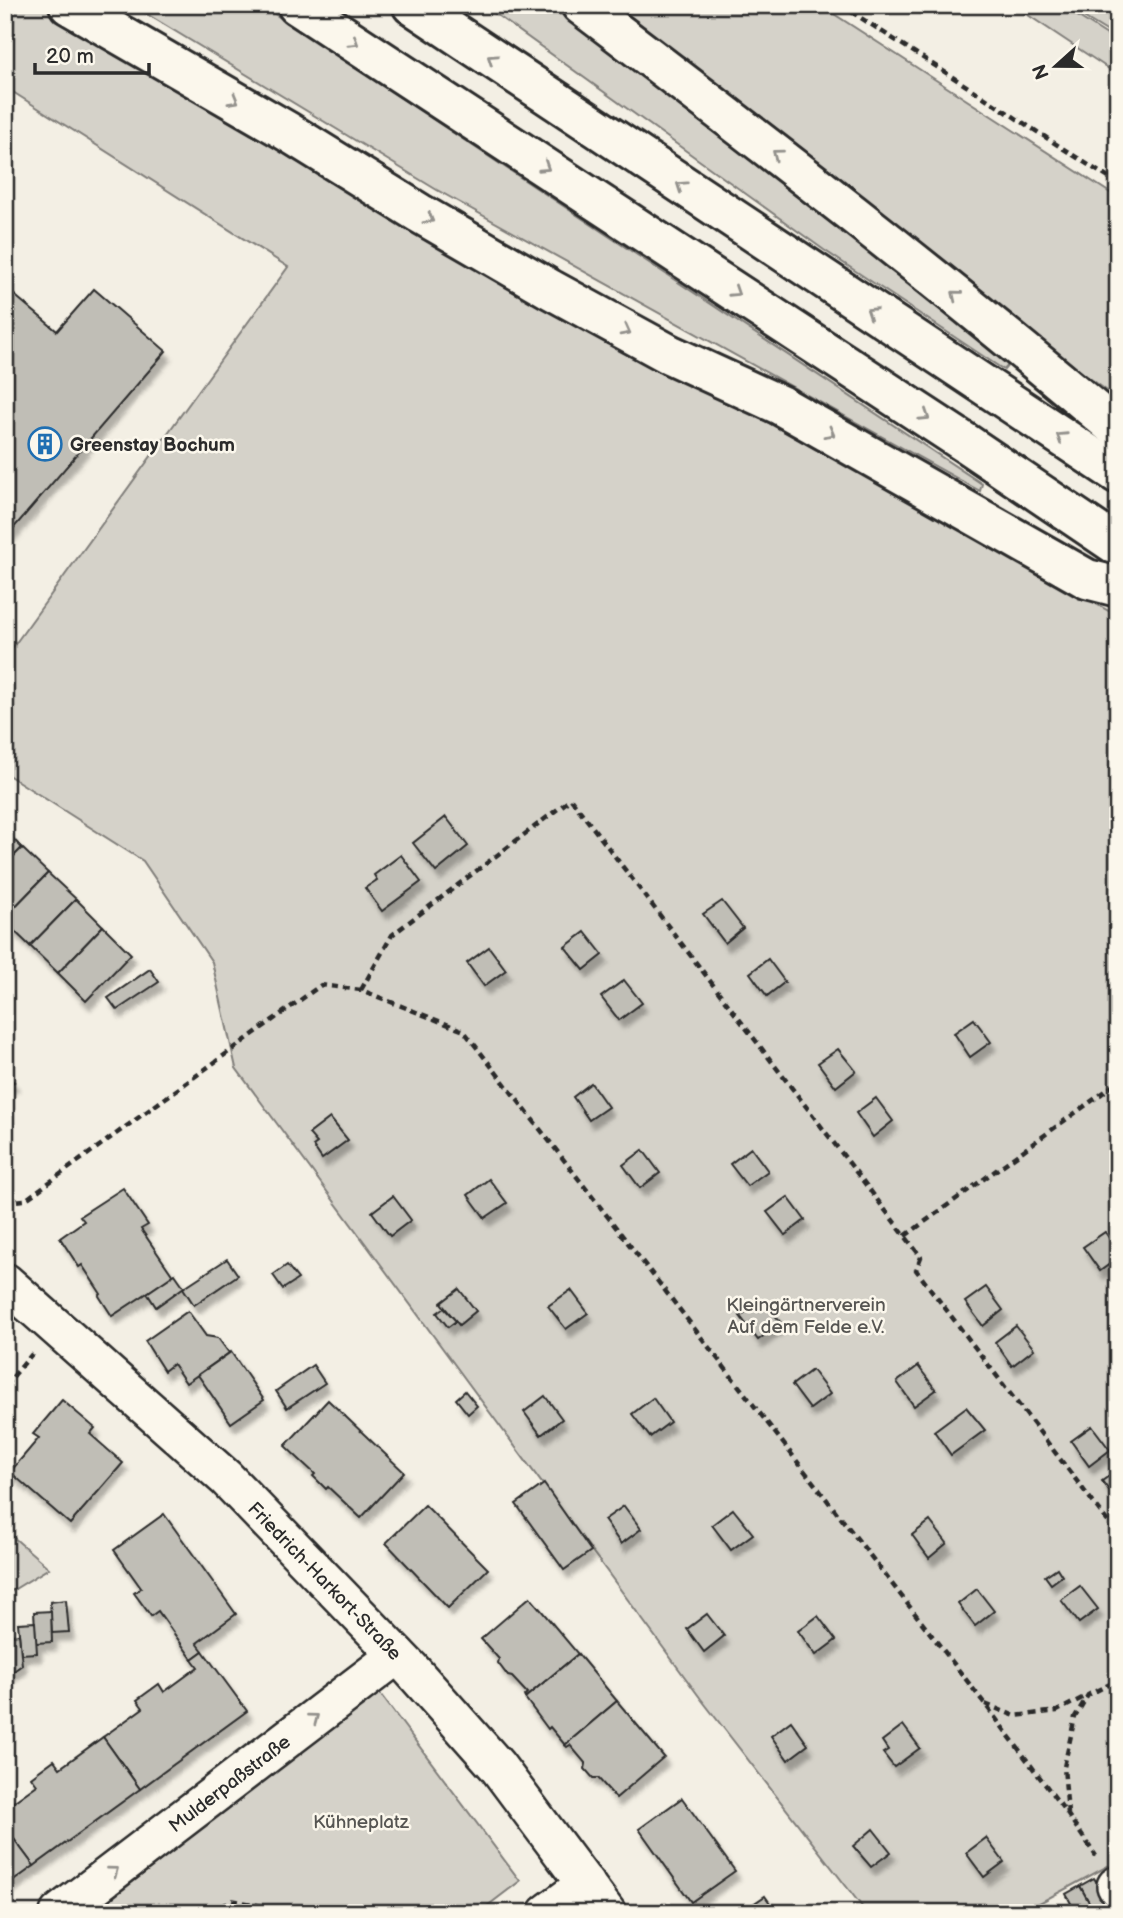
<svg xmlns="http://www.w3.org/2000/svg" width="1123" height="1918" viewBox="0 0 1123 1918" font-family="'Balsamiq Sans',sans-serif">
  <defs>
    <filter id="shadow"><feDropShadow dx="4.5" dy="8" stdDeviation="2" flood-color="#0004"/></filter>
  </defs>
  <rect width="100%" height="100%" fill="#f3efe4"/>
  <filter id="ink" filterUnits="userSpaceOnUse"><feTurbulence type="fractalNoise" baseFrequency=".0143" numOctaves="2"/><feDisplacementMap in="SourceGraphic" scale="14" xChannelSelector="R" yChannelSelector="G"/><feConvolveMatrix kernelMatrix="1 2 1 2 8 2 1 2 1" color-interpolation-filters="sRGB"/></filter>
  <g filter="url(#ink)">
    <g fill="#d5d2c9" stroke="#807e7a" stroke-width="2">
      <path d="M5 5H41L521 286 1118 616V1871L1108 1866 1021 1913H867L701 1699 236 1068 212 962 143 861 5 773V658L288 267 5 87Z"/>
      <path d="M132 5H261L982 484 980 491 437 190Z"/>
      <path d="M483 5H554L1010 363 1004 370 824 250Z"/>
      <path d="M612 5H820L1118 198V399L1018 325Z"/>
      <path d="M1013 5H1060L1118 42V75Z"/>
      <path d="M1064 5H1118V38Z"/>
      <path d="M5 1530 49 1568 5 1595Z"/>
      <path d="M378 1691 520 1881 478 1913H93Z"/>
    </g>
    <g fill="#c0beb6" stroke="#2b2b2b" stroke-width="2" filter="url(#shadow)">
      <path d="M5 287 57 331 94 289 166 351 5 538Z"/>
      <path d="M446 817 468 846 436 872 413 843Z"/>
      <path d="M5 830 22 848 5 865Z"/>
      <path d="M22 848 48 873 5 917V865Z"/>
      <path d="M401 855 421 882 382 911 365 888 377 880 374 875Z"/>
      <path d="M48 873 76 899 30 946 5 922V917Z"/>
      <path d="M76 899 103 926 58 973 30 946Z"/>
      <path d="M722 901 743 928 725 943 703 914Z"/>
      <path d="M103 926 131 954 86 1001 58 973Z"/>
      <path d="M585 932 603 955 584 970 565 947Z"/>
      <path d="M489 947 506 970 484 986 467 963Z"/>
      <path d="M768 959 785 982 767 996 750 973Z"/>
      <path d="M150 969 159 982 117 1010 108 998Z"/>
      <path d="M624 980 642 1003 619 1020 601 997Z"/>
      <path d="M974 1019 991 1042 970 1057 954 1033Z"/>
      <path d="M838 1049 856 1071 836 1087 818 1063Z"/>
      <path d="M5 1074 14 1082 5 1088Z"/>
      <path d="M591 1083 608 1107 589 1120 573 1097Z"/>
      <path d="M876 1098 893 1121 873 1137 856 1113Z"/>
      <path d="M330 1118 348 1140 322 1159 313 1146 317 1143 309 1134Z"/>
      <path d="M751 1148 768 1171 747 1186 730 1164Z"/>
      <path d="M643 1150 660 1173 640 1188 623 1165Z"/>
      <path d="M489 1179 507 1203 485 1218 468 1195Z"/>
      <path d="M123 1188 148 1225 141 1229 173 1276 112 1316 99 1296 101 1294 82 1265 79 1267 60 1238 84 1221 80 1216Z"/>
      <path d="M393 1196 411 1220 390 1236 372 1212Z"/>
      <path d="M788 1197 805 1220 785 1235 767 1212Z"/>
      <path d="M1105 1232 1118 1251V1258L1100 1271 1083 1247Z"/>
      <path d="M227 1259 238 1275 194 1305 183 1288Z"/>
      <path d="M287 1265 298 1279 283 1289 273 1275Z"/>
      <path d="M175 1274 184 1287 156 1307 147 1293Z"/>
      <path d="M986 1287 1003 1310 983 1326 965 1302Z"/>
      <path d="M459 1289 476 1311 459 1325 441 1303Z"/>
      <path d="M571 1290 588 1313 566 1329 548 1306Z"/>
      <path d="M763 1300 781 1323 758 1340 740 1316Z"/>
      <path d="M444 1308 456 1321 448 1327 437 1313Z"/>
      <path d="M188 1311 206 1336 218 1338 229 1353 186 1383 173 1364 164 1371 145 1341Z"/>
      <path d="M1016 1326 1034 1349 1012 1366 995 1342Z"/>
      <path d="M231 1352 264 1400 231 1423 198 1375Z"/>
      <path d="M313 1365 325 1383 287 1408 276 1391Z"/>
      <path d="M918 1366 936 1390 914 1406 897 1382Z"/>
      <path d="M812 1370 830 1394 810 1409 792 1385Z"/>
      <path d="M465 1391 477 1406 468 1414 456 1399Z"/>
      <path d="M545 1396 562 1419 541 1435 524 1412Z"/>
      <path d="M653 1398 670 1422 650 1437 632 1414Z"/>
      <path d="M62 1400 95 1428 90 1434 123 1463 70 1524 10 1472 39 1438 33 1434Z"/>
      <path d="M328 1400 404 1472 361 1518 328 1487 326 1489 313 1476 315 1474 285 1446Z"/>
      <path d="M966 1407 985 1430 951 1455 934 1431Z"/>
      <path d="M1092 1426 1110 1450 1089 1466 1071 1441Z"/>
      <path d="M1118 1470V1502L1102 1481Z"/>
      <path d="M544 1484 591 1551 564 1570 516 1504Z"/>
      <path d="M425 1505 488 1569 448 1608 386 1543Z"/>
      <path d="M624 1506 641 1529 621 1544 604 1520Z"/>
      <path d="M733 1509 753 1534 731 1550 712 1525Z"/>
      <path d="M164 1514 236 1614 197 1643 203 1651 192 1659 158 1611 151 1616 134 1593 141 1588 114 1550Z"/>
      <path d="M930 1521 947 1543 929 1558 912 1535Z"/>
      <path d="M1057 1568 1062 1576 1051 1584 1045 1576Z"/>
      <path d="M1080 1586 1098 1609 1079 1623 1061 1600Z"/>
      <path d="M977 1589 994 1611 975 1626 958 1604Z"/>
      <path d="M530 1597 578 1654 525 1698 524 1696 527 1693 512 1677 508 1676 498 1663 499 1659 481 1639Z"/>
      <path d="M66 1600 69 1632 52 1633 50 1602Z"/>
      <path d="M51 1611 52 1642 36 1643 34 1612Z"/>
      <path d="M707 1614 724 1636 704 1652 687 1629Z"/>
      <path d="M818 1616 836 1640 816 1655 798 1631Z"/>
      <path d="M35 1622 37 1653 21 1654 18 1623Z"/>
      <path d="M19 1634 22 1665 5 1677V1636Z"/>
      <path d="M203 1651 247 1711 140 1789 103 1737 143 1708 137 1700 159 1684 164 1692 198 1667 192 1659Z"/>
      <path d="M578 1654 617 1701 565 1745 550 1727 548 1729 525 1698Z"/>
      <path d="M617 1701 664 1757 616 1798 598 1778H593L585 1769 586 1764 570 1745 567 1747 565 1745Z"/>
      <path d="M791 1721 808 1745 788 1760 771 1736Z"/>
      <path d="M903 1725 920 1748 894 1767 883 1753 888 1750 882 1741Z"/>
      <path d="M103 1737 140 1789 34 1866 5 1827V1808L37 1785 31 1777 54 1760 60 1768Z"/>
      <path d="M682 1798 735 1871 691 1902 639 1829Z"/>
      <path d="M5 1827 34 1866 5 1887Z"/>
      <path d="M873 1829 891 1852 871 1867 853 1846Z"/>
      <path d="M986 1838 1004 1862 984 1877 966 1853Z"/>
      <path d="M1094 1878 1110 1905 1095 1913 1080 1886Z"/>
      <path d="M1080 1886 1095 1913H1076L1066 1894Z"/>
      <path d="M765 1896 777 1913H740Z"/>
    </g>
    <g fill="none" stroke-linecap="round" stroke-linejoin="round">
      <defs>
        <g id="minor">
          <path id="s1" d="M5 1282 226 1478 410 1668 497 1766 607 1913"/>
          <path d="M1116 1886 1118 1889"/>
          <path id="s2" d="M59 1913 397 1655"/>
          <path d="M547 1913 586 1884"/>
        </g>
        <g id="highway">
          <path d="M69 5 285 130 419 213 550 289 669 354 780 405 1087 579 1118 587"/>
          <path d="M297 5 967 444 1118 546"/>
          <path d="M412 5 1118 474"/>
          <path d="M581 5C763 143 944 282 1118 430"/>
        </g>
      </defs>
      <use href="#minor" stroke="#2b2b2b" stroke-width="42"/>
      <use href="#highway" stroke="#2b2b2b" stroke-width="44"/>
      <g stroke="#2b2b2b" stroke-width="4.5" stroke-dasharray="7 5" stroke-linecap="butt">
        <path d="M841 5 1118 184"/>
        <path d="M361 990 392 935 571 799 921 1257 916 1270 1118 1535"/>
        <path d="M5 1202 25 1200 321 985 361 990 464 1031 985 1704 1068 1815 1096 1856"/>
        <path d="M905 1236 1118 1082"/>
        <path d="M5 1386 32 1354"/>
        <path d="M985 1704 1015 1716 1057 1711 1086 1696"/>
        <path d="M1068 1814 1064 1767 1075 1717 1088 1695 1118 1680"/>
        <path d="M212 1913 231 1900 300 1913"/>
      </g>
      <use href="#minor" stroke="#fbf7ec" stroke-width="37"/>
      <use href="#highway" stroke="#fbf7ec" stroke-width="38"/>
    </g>
    <defs><path id="oneway-chevron" d="M-2-3.5L2.5 0L-2 3.5" fill="none" stroke-width="1.6" stroke-linecap="round" stroke-linejoin="round" transform="scale(1.75)"/></defs>
    <g stroke="#93918c">
      <use href="#oneway-chevron" transform="translate(354 42) rotate(33)"/>
      <use href="#oneway-chevron" transform="translate(492 59) rotate(-146)"/>
      <use href="#oneway-chevron" transform="translate(234 100) rotate(30)"/>
      <use href="#oneway-chevron" transform="translate(777 154) rotate(-143)"/>
      <use href="#oneway-chevron" transform="translate(545 167) rotate(33)"/>
      <use href="#oneway-chevron" transform="translate(681 186) rotate(-146)"/>
      <use href="#oneway-chevron" transform="translate(429 219) rotate(30)"/>
      <use href="#oneway-chevron" transform="translate(735 292) rotate(33)"/>
      <use href="#oneway-chevron" transform="translate(956 295) rotate(-141)"/>
      <use href="#oneway-chevron" transform="translate(871 312) rotate(-147)"/>
      <use href="#oneway-chevron" transform="translate(626 331) rotate(28)"/>
      <use href="#oneway-chevron" transform="translate(925 416) rotate(33)"/>
      <use href="#oneway-chevron" transform="translate(830 433) rotate(29)"/>
      <use href="#oneway-chevron" transform="translate(1061 437) rotate(-147)"/>
      <use href="#oneway-chevron" transform="translate(314 1718) rotate(-37)"/>
      <use href="#oneway-chevron" transform="translate(114 1871) rotate(-37)"/>
    </g>
  </g>
  <defs>
    <symbol id="building-ring" viewBox="-11 -11 22 22"><circle r="9.5" fill="#fbf7ec" stroke="#1f6fb2" stroke-width="1.5"/><path d="M-4-6H4V6H1V3H-1V6H-4ZM-2.5-4.3h1.7v1.8h-1.7ZM.8-4.3h1.7v1.8H.8ZM-2.5-1h1.7V.8h-1.7ZM.8-1h1.7V.8H.8Z" fill="#1f6fb2"/></symbol>
  </defs>
  <g fill-rule="evenodd">
    <use href="#building-ring" x="26" y="425" width="38" height="38"/>
  </g>
  <g text-anchor="middle" stroke-width="5" stroke-linejoin="round" paint-order="stroke">
    <g font-size="19" font-weight="bold" fill="#2b2b2b" stroke="#fbf7ec" text-anchor="start">
      <text x="70" y="451">Greenstay Bochum</text>
    </g>
    <g font-size="19" fill="#565552" stroke="#fbf7ec">
      <text x="806" y="1311">Kleingärtnerverein<tspan x="806" dy="22">Auf dem Felde e.V.</tspan></text>
      <text x="361" y="1828">Kühneplatz</text>
    </g>
    <g font-size="19" fill="#2b2b2b" stroke="#fbf7ec">
      <text dy="7" stroke="none"><textPath href="#s1" startOffset="438">Friedrich-Harkort-Straße</textPath></text>
      <text dy="7" stroke="none"><textPath href="#s2" startOffset="214">Mulderpaßstraße</textPath></text>
    </g>
  </g>
  <rect width="1123" height="1918" fill="none" stroke="#fbf7ec" stroke-width="28"/>
  <rect x="14" y="14" width="1095" height="1890" fill="none" stroke="#2b2b2b" stroke-width="2.5" filter="url(#ink)"/>
  <g transform="translate(1056 66) rotate(249)" stroke="#fbf7ec" stroke-width="5" paint-order="stroke">
  <path d="M0-5L12 26L0 18L-12 26Z" fill="#2b2b2b"/>
  <text y="-10" font-size="19" font-weight="bold" text-anchor="middle" fill="#2b2b2b">N</text>
  </g>
  <path d="M35 63v10h114v-10" fill="none" stroke="#2b2b2b" stroke-width="3.5"/>
  <text x="46" y="63" font-size="21" fill="#2b2b2b" stroke="#fbf7ec" stroke-width="5" paint-order="stroke">20 m</text>
</svg>
